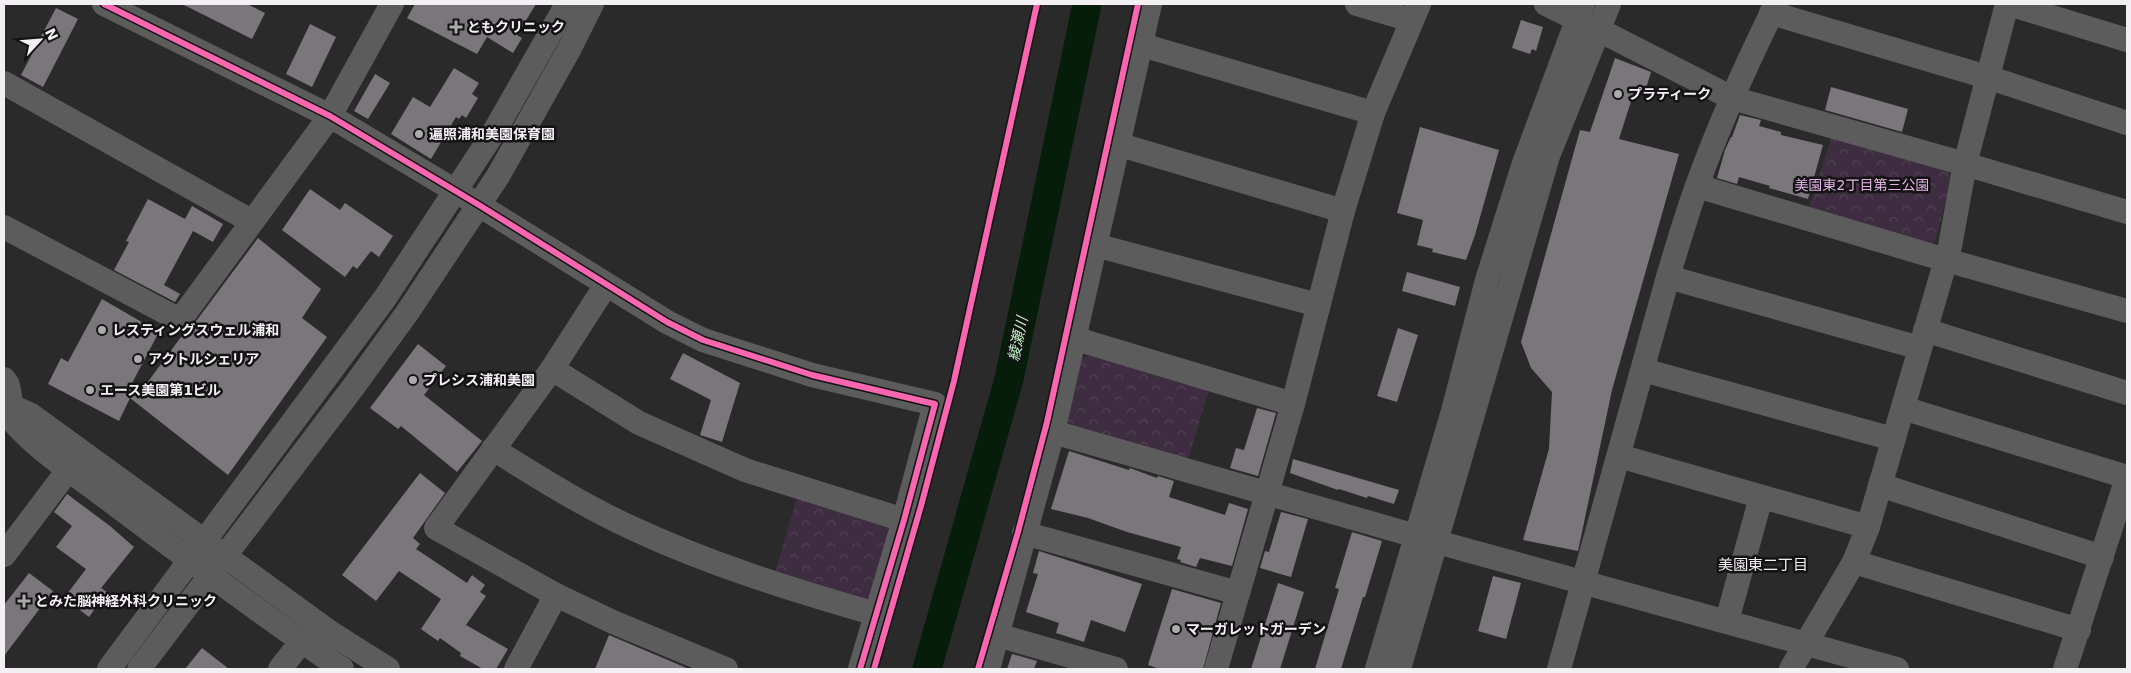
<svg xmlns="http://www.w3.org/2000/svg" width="2131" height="673" viewBox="0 0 2131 673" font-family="'DejaVu Sans','Noto Sans JP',sans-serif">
  <defs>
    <pattern id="park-crowns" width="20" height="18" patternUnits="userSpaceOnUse" patternTransform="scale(1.25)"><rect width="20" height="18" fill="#3e2d40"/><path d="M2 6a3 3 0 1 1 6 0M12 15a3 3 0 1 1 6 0" fill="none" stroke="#514253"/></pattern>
  </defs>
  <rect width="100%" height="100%" fill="#2b2a2b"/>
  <g fill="url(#park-crowns)">
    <path d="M1832 135 1948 169 1952 177 1935 242 1927 245 1808 211Z"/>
    <path d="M1089 355 1209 390 1187 463 1067 424 1081 359Z"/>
    <path d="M797 497 890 524 868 603 774 576Z"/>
  </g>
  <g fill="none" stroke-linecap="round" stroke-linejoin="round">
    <path stroke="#061d09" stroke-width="29" d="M927 669 1009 379 1087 4"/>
  </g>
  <g fill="#7b757c">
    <path d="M182 4H247L265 13 252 39Z"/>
    <path d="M415 4H536L517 35 522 38 513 53 487 37 477 54 407 18Z"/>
    <path d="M56 8 78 19 43 87 21 75Z"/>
    <path d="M1521 20 1543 27 1536 51 1532 49 1530 54 1512 48Z"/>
    <path d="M310 24 336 37 312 87 286 74Z"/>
    <path d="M1615 58 1651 72 1644 95 1634 92 1619 139 1679 154 1612 390 1578 551 1523 540 1549 449 1552 392 1531 368 1521 342 1580 130 1590 132Z"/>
    <path d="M454 68 479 83 472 94 478 98 466 118 462 115 459 119 456 117 431 159 391 134 413 97 430 107Z"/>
    <path d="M375 74 390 83 368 119 354 111Z"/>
    <path d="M1831 87 1908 109 1902 132 1825 110Z"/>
    <path d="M1740 115 1761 120 1759 126 1781 132V135L1823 145 1808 199 1769 188 1770 186 1739 177 1737 184 1717 178 1725 150 1731 137H1732Z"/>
    <path d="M1420 127 1499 150 1475 235 1466 260 1432 252 1433 249 1417 245 1423 220 1397 213Z"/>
    <path d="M310 189 340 210 345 203 393 236 379 257 371 251 357 269 353 266 345 277 282 230Z"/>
    <path d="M148 199 185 219 192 206 223 224 213 242 193 231 164 285 180 294 175 302 114 270 129 242 126 241Z"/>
    <path d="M258 238 321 289 302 318 327 337 228 475 130 398 119 421 48 384 61 358 68 362 102 299 159 332 131 385 141 391 184 333 191 328Z"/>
    <path d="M1407 272 1460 287 1455 306 1402 291Z"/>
    <path d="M1398 328 1418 335 1397 402 1377 396Z"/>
    <path d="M418 344 446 366 424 395 482 441 457 472 401 426 398 429 370 408Z"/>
    <path d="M683 353 740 383 722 442 700 435 711 400 670 379Z"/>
    <path d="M1257 408 1276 413 1258 476 1230 468 1236 448 1244 450Z"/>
    <path d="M1069 451 1129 470 1130 468 1157 478 1158 476 1174 481 1169 497 1225 515 1229 503 1248 509 1232 566 1200 558 1196 567 1180 562 1181 560 1177 559 1181 547 1127 532 1088 518 1051 509Z"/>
    <path d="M1293 459 1399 490 1394 504 1368 496 1367 498 1339 489 1338 490 1290 473Z"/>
    <path d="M420 473 445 493 413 538 420 544 416 549 467 583 472 575 485 585 480 592 486 596 466 625 508 649 496 669H483L460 656 461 653 440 638 438 641 421 629 441 599 399 571 376 601 342 575Z"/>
    <path d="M67 494 110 526 134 547 101 588 107 592 89 617 64 598 86 569 56 547 72 526 54 512Z"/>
    <path d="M1281 512 1308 519 1291 577 1260 568 1265 551 1269 552Z"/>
    <path d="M1352 532 1382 541 1365 597H1363L1341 669H1315L1339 589 1335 588Z"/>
    <path d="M1039 551 1142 584 1125 632 1091 620 1084 642 1056 633 1059 623 1026 612 1038 574 1033 573Z"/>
    <path d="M29 573 53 591 4 656V605Z"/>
    <path d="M1493 576 1521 583 1506 639 1478 631Z"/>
    <path d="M1278 583 1304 592 1280 669H1251Z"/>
    <path d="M1172 589 1221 603 1203 669H1160L1148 665Z"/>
    <path d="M609 635 689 669H595Z"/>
    <path d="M202 648 229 669H185Z"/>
    <path d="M1012 654 1037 661 1034 669H1007Z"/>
  </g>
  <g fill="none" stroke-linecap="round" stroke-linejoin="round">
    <g stroke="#5d5c5d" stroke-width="24">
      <path d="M104 4 330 116 479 205 667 322 703 340 812 375 935 404 904 520 860 669"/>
      <path d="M1357 4 1411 20"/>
      <path d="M1546 4 1576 19"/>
      <path d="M2009 4 2127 40"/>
      <path d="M1771 13 1987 77 2127 123"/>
      <path d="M1597 29 1732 98 1965 164 2127 212"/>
      <path d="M1142 45 1373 113"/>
      <path d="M4 83 251 221"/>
      <path d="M1117 144 1343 211"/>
      <path d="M1697 186 1946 260 2127 311"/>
      <path d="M4 227 180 320 330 116 392 4"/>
      <path d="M1095 245 1318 305"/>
      <path d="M1668 277 1920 348"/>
      <path d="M606 285 552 369 436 528 556 595 613 622 726 669"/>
      <path d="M1925 330 2127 393"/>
      <path d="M1073 338 1293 404"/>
      <path d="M552 369 639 423 745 470 904 520"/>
      <path d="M1643 370 1893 439"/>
      <path d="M4 379 8 385 12 408"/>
      <path d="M4 407 20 410 31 415 331 633 388 669"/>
      <path d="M1903 408 2127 477"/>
      <path d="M4 410C29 445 73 472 108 499 185 557 263 615 342 669"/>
      <path d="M1053 432 1416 536"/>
      <path d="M493 449C538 477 584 506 632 528 711 565 793 590 876 614"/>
      <path d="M1619 456 1868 527"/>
      <path d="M1880 485 2102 557"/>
      <path d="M1024 533 1238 593"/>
      <path d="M1437 542 1897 669"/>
      <path d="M4 555 69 469"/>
      <path d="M1854 562 2079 630"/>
      <path d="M1727 621 1761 497"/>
      <path d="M997 635 1116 669"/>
      <path d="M109 669 385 298 494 132 567 4"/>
      <path d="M139 669 354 386 407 313 498 176 570 48 592 4"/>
      <path d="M280 669 302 641"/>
      <path d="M516 669 556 595"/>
      <path d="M988 669 1053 432 1150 4"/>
      <path d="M1216 669 1293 404 1343 211 1373 113 1419 4"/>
      <path d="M1377 669 1453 411 1487 280 1523 166 1583 4"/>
      <path d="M1399 669 1548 156 1609 4"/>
      <path d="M1559 669 1668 277C1677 247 1686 216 1697 186 1719 124 1747 63 1776 4"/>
      <path d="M1791 669 1854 562 1868 527 1950 246 1965 164 2007 4"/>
      <path d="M2065 669 2127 478"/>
    </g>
    <defs>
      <g id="cycleway">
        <path d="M104 4 330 116 479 205 667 322 703 340 812 375 935 404 904 520 860 669"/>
        <path d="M874 669 921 506 954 381 1037 4"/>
        <path d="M978 669 1018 532 1047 422 1138 4"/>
      </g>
    </defs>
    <use href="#cycleway" stroke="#141314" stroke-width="9"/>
    <use href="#cycleway" stroke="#f766af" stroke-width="6"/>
  </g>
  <g fill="#acabac" stroke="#141314" stroke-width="2">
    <path d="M453.5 19.5h5v5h5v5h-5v5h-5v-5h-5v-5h5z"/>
    <circle cx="1618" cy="94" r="5"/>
    <circle cx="419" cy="134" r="5"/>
    <circle cx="102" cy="330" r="5"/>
    <circle cx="138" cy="359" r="5"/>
    <circle cx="413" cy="380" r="5"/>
    <circle cx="90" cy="390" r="5"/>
    <path d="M21.5 593.5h5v5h5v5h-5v5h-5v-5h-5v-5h5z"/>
    <circle cx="1176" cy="629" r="5"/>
  </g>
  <g text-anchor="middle" stroke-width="5" stroke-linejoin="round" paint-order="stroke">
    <g font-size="14" font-weight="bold" fill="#f2f0f2" stroke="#141314" text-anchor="start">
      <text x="467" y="32">ともクリニック</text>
      <text x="1628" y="99">プラティーク</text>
      <text x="429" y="139">遍照浦和美園保育園</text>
      <text x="112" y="335">レスティングスウェル浦和</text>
      <text x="148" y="364">アクトルシェリア</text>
      <text x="423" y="385">プレシス浦和美園</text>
      <text x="100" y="395">エース美園第1ビル</text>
      <text x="35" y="606">とみた脳神経外科クリニック</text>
      <text x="1186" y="634">マーガレットガーデン</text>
    </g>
    <g font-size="14" fill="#e1b3e4" stroke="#141314">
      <text x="1862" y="190">美園東2丁目第三公園</text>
    </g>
    <g font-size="15" font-style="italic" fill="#bcf1c1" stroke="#141314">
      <text transform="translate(1018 339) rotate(-78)" y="5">綾瀬川</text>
    </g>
    <g font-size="15" fill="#f2f0f2" stroke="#141314">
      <text x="1763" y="570">美園東二丁目</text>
    </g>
  </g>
  <rect width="2131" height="673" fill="none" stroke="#f2f0f2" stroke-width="10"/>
  <g transform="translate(40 40) rotate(64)" stroke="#141314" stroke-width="4" paint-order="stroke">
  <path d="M0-4L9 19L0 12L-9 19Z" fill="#f2f0f2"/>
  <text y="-8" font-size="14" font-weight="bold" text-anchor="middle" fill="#f2f0f2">N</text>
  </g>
</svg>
